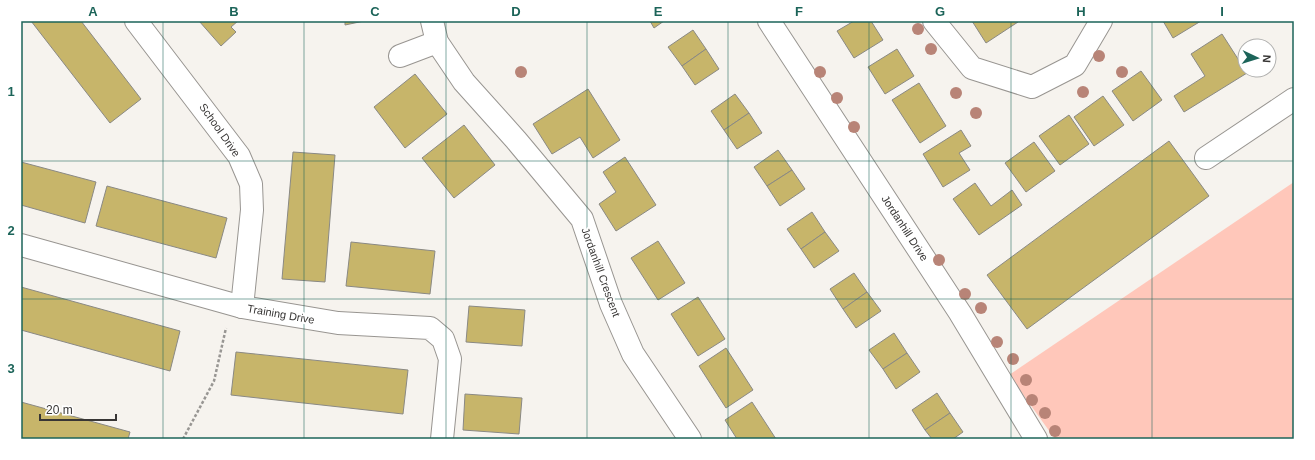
<svg xmlns="http://www.w3.org/2000/svg" width="1315" height="460" viewBox="0 0 1315 460" font-family="Arial,sans-serif">
  <rect width="100%" height="100%" fill="#f6f3ee"/>
  <path fill="#ffc7ba" d="M1294 182V439H1055L1009 375Z"/>
  <g fill="#c7b56a" stroke="#8a8984">
    <path d="M31 21H81L141 99 110 123Z"/>
    <path d="M199 21H238L231 27 236 32 221 46Z"/>
    <path d="M345 21H364L345 25Z"/>
    <path d="M650 21H664L654 28Z"/>
    <path d="M854 21H871L883 40 854 58 837 31Z"/>
    <path d="M972 21H1018V22L986 43Z"/>
    <path d="M1163 21H1201L1173 38Z"/>
    <path d="M693 30 706 49 682 66 668 47Z"/>
    <path d="M1222 34 1247 73 1184 112 1174 96 1205 76 1191 54Z"/>
    <path d="M706 49 719 69 695 85 682 66Z"/>
    <path d="M897 49 914 76 885 94 868 67Z"/>
    <path d="M1141 71 1162 100 1133 121 1112 91Z"/>
    <path d="M415 74 447 114 405 148 374 107Z"/>
    <path d="M919 83 946 126 920 143 892 100Z"/>
    <path d="M588 89 620 140 593 158 580 137 552 154 533 124Z"/>
    <path d="M735 94 749 113 724 130 711 111Z"/>
    <path d="M1103 96 1124 125 1094 146 1074 117Z"/>
    <path d="M749 113 762 133 737 149 724 130Z"/>
    <path d="M1069 115 1089 144 1060 165 1039 136Z"/>
    <path d="M464 125 495 165 454 198 422 158Z"/>
    <path d="M961 130 971 146 959 153 970 170 943 187 923 154Z"/>
    <path d="M1169 141 1209 196 1027 329 987 275Z"/>
    <path d="M1034 142 1055 171 1026 192 1005 163Z"/>
    <path d="M778 150 792 170 767 186 754 167Z"/>
    <path d="M293 152 335 155 325 282 282 279Z"/>
    <path d="M625 157 656 205 616 231 599 204 616 192 603 172Z"/>
    <path d="M21 162 96 182 85 223 21 205Z"/>
    <path d="M792 170 805 189 780 206 767 186Z"/>
    <path d="M975 183 991 206 1012 190 1022 205 979 235 953 199Z"/>
    <path d="M107 186 227 218 216 258 96 226Z"/>
    <path d="M812 212 825 232 801 249 787 229Z"/>
    <path d="M825 232 839 251 814 268 801 249Z"/>
    <path d="M658 241 685 283 658 300 631 258Z"/>
    <path d="M351 242 435 251 430 294 346 286Z"/>
    <path d="M854 273 867 292 843 309 830 289Z"/>
    <path d="M21 287 180 331 170 371 21 330Z"/>
    <path d="M867 292 881 311 856 328 843 309Z"/>
    <path d="M698 297 725 339 698 356 671 314Z"/>
    <path d="M469 306 525 310 522 346 466 342Z"/>
    <path d="M894 333 907 353 883 369 869 350Z"/>
    <path d="M726 348 753 390 726 408 699 366Z"/>
    <path d="M236 352 408 370 403 414 231 395Z"/>
    <path d="M907 353 920 372 896 389 883 369Z"/>
    <path d="M937 393 950 413 925 430 912 410Z"/>
    <path d="M465 394 522 398 519 434 463 430Z"/>
    <path d="M21 402 130 432 128 439H21Z"/>
    <path d="M752 402 776 439H737L725 420Z"/>
    <path d="M950 413 963 432 953 439H932L925 430Z"/>
  </g>
  <g fill="none" stroke-linecap="round" stroke-linejoin="round">
    <defs>
      <g id="minor">
        <path d="M136 21 239 156 251 184 252 210 242 307"/>
        <path d="M432 21 437 42 464 82 516 140 582 219 611 304 633 354 690 439"/>
        <path d="M769 21 960 313 1036 439"/>
        <path d="M934 21 972 68 1032 87 1075 65 1101 21"/>
        <path d="M400 56 437 42"/>
        <path d="M1206 158 1294 99"/>
        <path d="M21 245 242 307 338 323 430 328 443 339 450 359 442 439"/>
      </g>
    </defs>
    <use href="#minor" stroke="#989591" stroke-width="24"/>
    <path stroke="#989693" stroke-width="2.5" stroke-dasharray="3 2" stroke-linecap="butt" d="M183 439 214 381 226 328"/>
    <use href="#minor" stroke="#fff" stroke-width="22"/>
  </g>
  <g fill="#b88477">
    <circle cx="918" cy="29" r="6"/>
    <circle cx="931" cy="49" r="6"/>
    <circle cx="1099" cy="56" r="6"/>
    <circle cx="521" cy="72" r="6"/>
    <circle cx="820" cy="72" r="6"/>
    <circle cx="1122" cy="72" r="6"/>
    <circle cx="1083" cy="92" r="6"/>
    <circle cx="956" cy="93" r="6"/>
    <circle cx="837" cy="98" r="6"/>
    <circle cx="976" cy="113" r="6"/>
    <circle cx="854" cy="127" r="6"/>
    <circle cx="939" cy="260" r="6"/>
    <circle cx="965" cy="294" r="6"/>
    <circle cx="981" cy="308" r="6"/>
    <circle cx="997" cy="342" r="6"/>
    <circle cx="1013" cy="359" r="6"/>
    <circle cx="1026" cy="380" r="6"/>
    <circle cx="1032" cy="400" r="6"/>
    <circle cx="1045" cy="413" r="6"/>
    <circle cx="1055" cy="431" r="6"/>
  </g>
  <path fill="none" stroke="#1c6459" stroke-width="1" stroke-opacity="0.55" d="M163 21V439M304 21V439M446 21V439M587 21V439M728 21V439M869 21V439M1011 21V439M1152 21V439M21 161H1294M21 299H1294"/>
  <g text-anchor="middle" stroke-width="4" stroke-linejoin="round" paint-order="stroke">
    <g font-size="11" fill="#383635" stroke="#fff">
      <text transform="translate(220 130) rotate(55)" y="4">School Drive</text>
      <text transform="translate(905 228) rotate(57)" y="4">Jordanhill Drive</text>
      <text transform="translate(601 272) rotate(70)" y="4">Jordanhill Crescent</text>
      <text transform="translate(281 314) rotate(10)" y="4">Training Drive</text>
    </g>
  </g>
  <rect width="1315" height="460" fill="none" stroke="#ffffff" stroke-width="44"/>
  <g transform="translate(1257 58) rotate(94)"><circle r="19" fill="#ffffff" stroke="#afafae"/>
  <path d="M0-3L7 15L0 10L-7 15Z" fill="#1c6459"/>
  <text y="-6" font-size="11" font-weight="bold" text-anchor="middle" fill="#383635">N</text>
  </g>
  <path d="M40 414v6h76v-6" fill="none" stroke="#383635" stroke-width="2"/>
  <text x="46" y="414" font-size="12" fill="#383635" stroke="#ffffff" stroke-width="3" paint-order="stroke">20 m</text>
  <rect x="22" y="22" width="1271" height="416" fill="none" stroke="#1c6459" stroke-width="1.5"/>
  <g font-size="13" text-anchor="middle" font-weight="bold" fill="#1c6459">
    <text x="93" y="16">A</text>
    <text x="234" y="16">B</text>
    <text x="375" y="16">C</text>
    <text x="516" y="16">D</text>
    <text x="658" y="16">E</text>
    <text x="799" y="16">F</text>
    <text x="940" y="16">G</text>
    <text x="1081" y="16">H</text>
    <text x="1222" y="16">I</text>
    <text x="11" y="96">1</text>
    <text x="11" y="235">2</text>
    <text x="11" y="373">3</text>
  </g>
</svg>
